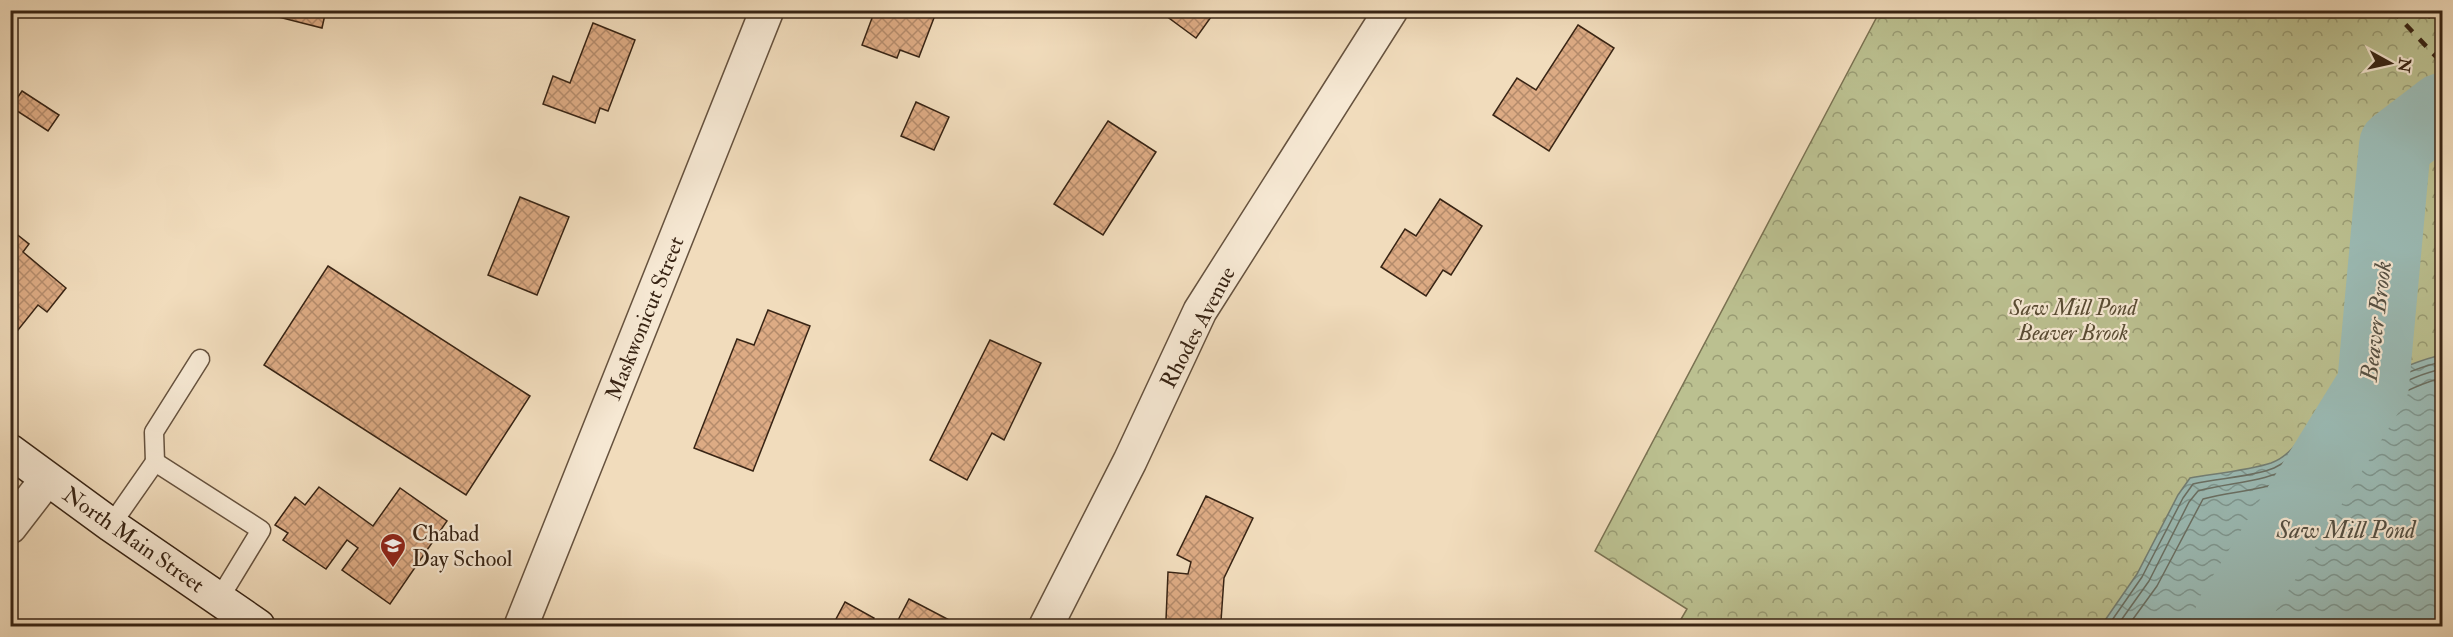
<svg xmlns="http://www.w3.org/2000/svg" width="2453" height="637" viewBox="0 0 2453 637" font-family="'IM FELL Double Pica',serif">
  <defs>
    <pattern id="park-crowns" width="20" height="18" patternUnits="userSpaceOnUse" patternTransform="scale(1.5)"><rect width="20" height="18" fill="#bbc090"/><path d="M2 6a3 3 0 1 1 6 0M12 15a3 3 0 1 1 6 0" fill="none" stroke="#999c74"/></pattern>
    <pattern id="water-waves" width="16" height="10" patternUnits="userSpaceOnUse" patternTransform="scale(1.5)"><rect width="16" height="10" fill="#9bbbb5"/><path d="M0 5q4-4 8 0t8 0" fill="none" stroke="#7f9892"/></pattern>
    <pattern id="building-cross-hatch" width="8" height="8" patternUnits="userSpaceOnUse" patternTransform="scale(1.5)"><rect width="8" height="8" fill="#ddab84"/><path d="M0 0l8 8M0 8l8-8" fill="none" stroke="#b48b6b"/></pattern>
  </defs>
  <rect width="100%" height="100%" fill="#f1dcbc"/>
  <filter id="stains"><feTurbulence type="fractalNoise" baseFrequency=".00333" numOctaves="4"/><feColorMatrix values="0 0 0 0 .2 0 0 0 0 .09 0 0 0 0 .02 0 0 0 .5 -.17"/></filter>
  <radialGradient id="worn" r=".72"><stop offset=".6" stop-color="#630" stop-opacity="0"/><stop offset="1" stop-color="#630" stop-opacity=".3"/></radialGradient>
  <path fill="url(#park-crowns)" stroke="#7a7252" stroke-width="1.5" d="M1880 11H2442V626H1677L1687 609 1595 551Z"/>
  <path fill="url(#water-waves)" stroke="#737f75" stroke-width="1.5" d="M2442 355V626H2101L2137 574 2178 495 2190 478C2213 474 2250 470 2271 463 2293 455 2301 434 2318 420 2351 393 2400 364 2442 355Z"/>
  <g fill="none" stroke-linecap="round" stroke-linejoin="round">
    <g stroke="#6a7064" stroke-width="1.5">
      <path d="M2108 626 2142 577 2183 498 2193 484C2217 478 2253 477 2274 468 2296 458 2304 439 2321 425 2353 399 2402 370 2442 362"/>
      <path d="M2117 626 2149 581 2189 502 2198 491C2230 482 2266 483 2295 465 2307 457 2314 441 2326 431 2353 407 2408 376 2442 369"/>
      <path d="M2128 626 2157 586 2203 499C2236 490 2270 491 2299 473 2312 465 2320 449 2330 439 2353 417 2412 385 2442 378"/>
    </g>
    <path stroke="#9bbbb5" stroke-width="72" d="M2230 626 2231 615 2373 385 2395 145 2442 109"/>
  </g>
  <g fill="url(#building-cross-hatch)" stroke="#382414" stroke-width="1.5">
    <path d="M251 10H326L322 28Z"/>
    <path d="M875 10H937L919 57 900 50 897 58 862 45Z"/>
    <path d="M1158 10H1216L1196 38Z"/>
    <path d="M593 23 635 40 608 111 600 108 595 123 543 104 553 76 570 83Z"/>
    <path d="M1578 25 1614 48 1549 151 1493 115 1517 78 1536 90Z"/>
    <path d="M22 91 59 115 48 131 11 107Z"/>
    <path d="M916 102 949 117 934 150 901 136Z"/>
    <path d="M1108 121 1156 152 1103 235 1054 204Z"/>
    <path d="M520 197 569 217 537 295 488 275Z"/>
    <path d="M1440 199 1482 226 1451 275 1443 270 1426 296 1381 267 1405 229 1416 236Z"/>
    <path d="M10 229 29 244 23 252 66 288 47 312 38 305 18 330 10 324Z"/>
    <path d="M328 266 530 396 466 495 264 365Z"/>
    <path d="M768 310 810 326 753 471 694 448 737 339 754 345Z"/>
    <path d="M990 340 1041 363 1004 440 992 433 967 480 930 460Z"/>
    <path d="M319 487 373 526 400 488 447 521 390 604 342 570 358 548 347 540 326 569 283 540 288 533 275 525 295 497 305 505Z"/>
    <path d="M1206 496 1253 518 1224 578 1221 621 1166 620 1168 572 1188 574 1191 562 1177 555Z"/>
    <path d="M909 599 955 623 953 626H895Z"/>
    <path d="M845 602 874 618 870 626H846L835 621Z"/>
  </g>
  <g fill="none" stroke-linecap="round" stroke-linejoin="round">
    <defs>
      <g id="service">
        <path d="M155 462 154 432 200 359"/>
        <path d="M111 525 155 462 261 530 219 599"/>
      </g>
      <g id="minor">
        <path d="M10 527 47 479"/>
        <path d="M521 626 767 10"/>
        <path d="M1046 626 1130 461 1200 311 1391 10"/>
      </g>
      <path id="secondary" d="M10 451 111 525 258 626"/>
    </defs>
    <use href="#service" stroke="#66523e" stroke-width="21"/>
    <use href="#minor" stroke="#66523e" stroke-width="36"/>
    <use href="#secondary" stroke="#382414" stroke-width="36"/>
    <use href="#service" stroke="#f6e8d3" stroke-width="18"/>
    <use href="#minor" stroke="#f6e8d3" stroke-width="33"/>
    <use href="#secondary" stroke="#f6e8d3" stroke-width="33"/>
    <g stroke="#382414" stroke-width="4.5" stroke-dasharray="10 10" stroke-linecap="butt">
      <path d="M2392 10 2442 63"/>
      <path d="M2424 10 2442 30"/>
    </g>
  </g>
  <defs>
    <symbol id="school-pin" viewBox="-11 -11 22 30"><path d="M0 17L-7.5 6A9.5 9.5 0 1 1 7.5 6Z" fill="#8f2418" stroke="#f6e8d3"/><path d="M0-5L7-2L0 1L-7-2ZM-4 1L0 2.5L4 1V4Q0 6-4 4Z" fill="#fff"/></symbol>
  </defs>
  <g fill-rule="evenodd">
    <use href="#school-pin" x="378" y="531" width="30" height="40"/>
  </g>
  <g text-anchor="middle" stroke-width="4.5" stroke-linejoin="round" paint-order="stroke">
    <g font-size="22" font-style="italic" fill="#594b33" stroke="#f6e8d3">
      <text x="2073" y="315">Saw Mill Pond<tspan x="2073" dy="25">Beaver Brook</tspan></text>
    </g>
    <g font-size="22" fill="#382414" stroke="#f6e8d3">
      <text transform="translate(644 318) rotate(-68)" y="8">Maskwonicut Street</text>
      <text transform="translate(1197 327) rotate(-62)" y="8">Rhodes Avenue</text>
      <text transform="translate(134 539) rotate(35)" y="8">North Main Street</text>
    </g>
    <g font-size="22" fill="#382414" stroke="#f6e8d3" text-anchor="start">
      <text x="412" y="541">Chabad<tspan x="412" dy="25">Day School</tspan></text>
    </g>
    <g font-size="24" font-style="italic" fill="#565144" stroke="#f6e8d3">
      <text transform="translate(2376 321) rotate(-83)" y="8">Beaver Brook</text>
      <text x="2346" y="538">Saw Mill Pond</text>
    </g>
  </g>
  <rect width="2453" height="637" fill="none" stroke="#f1dcbc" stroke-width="36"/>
  <rect x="12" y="12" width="2429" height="613" fill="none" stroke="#382414" stroke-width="3"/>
  <rect x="18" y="18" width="2417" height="601" fill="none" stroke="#382414" stroke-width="1.5"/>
  <g transform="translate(2390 63) rotate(98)" stroke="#f6e8d3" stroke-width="4.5" paint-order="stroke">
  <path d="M0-4.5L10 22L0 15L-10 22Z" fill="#382414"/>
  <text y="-9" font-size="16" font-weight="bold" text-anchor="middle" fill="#382414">N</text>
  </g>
  <rect width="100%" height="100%" filter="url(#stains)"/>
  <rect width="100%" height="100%" fill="url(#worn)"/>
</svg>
